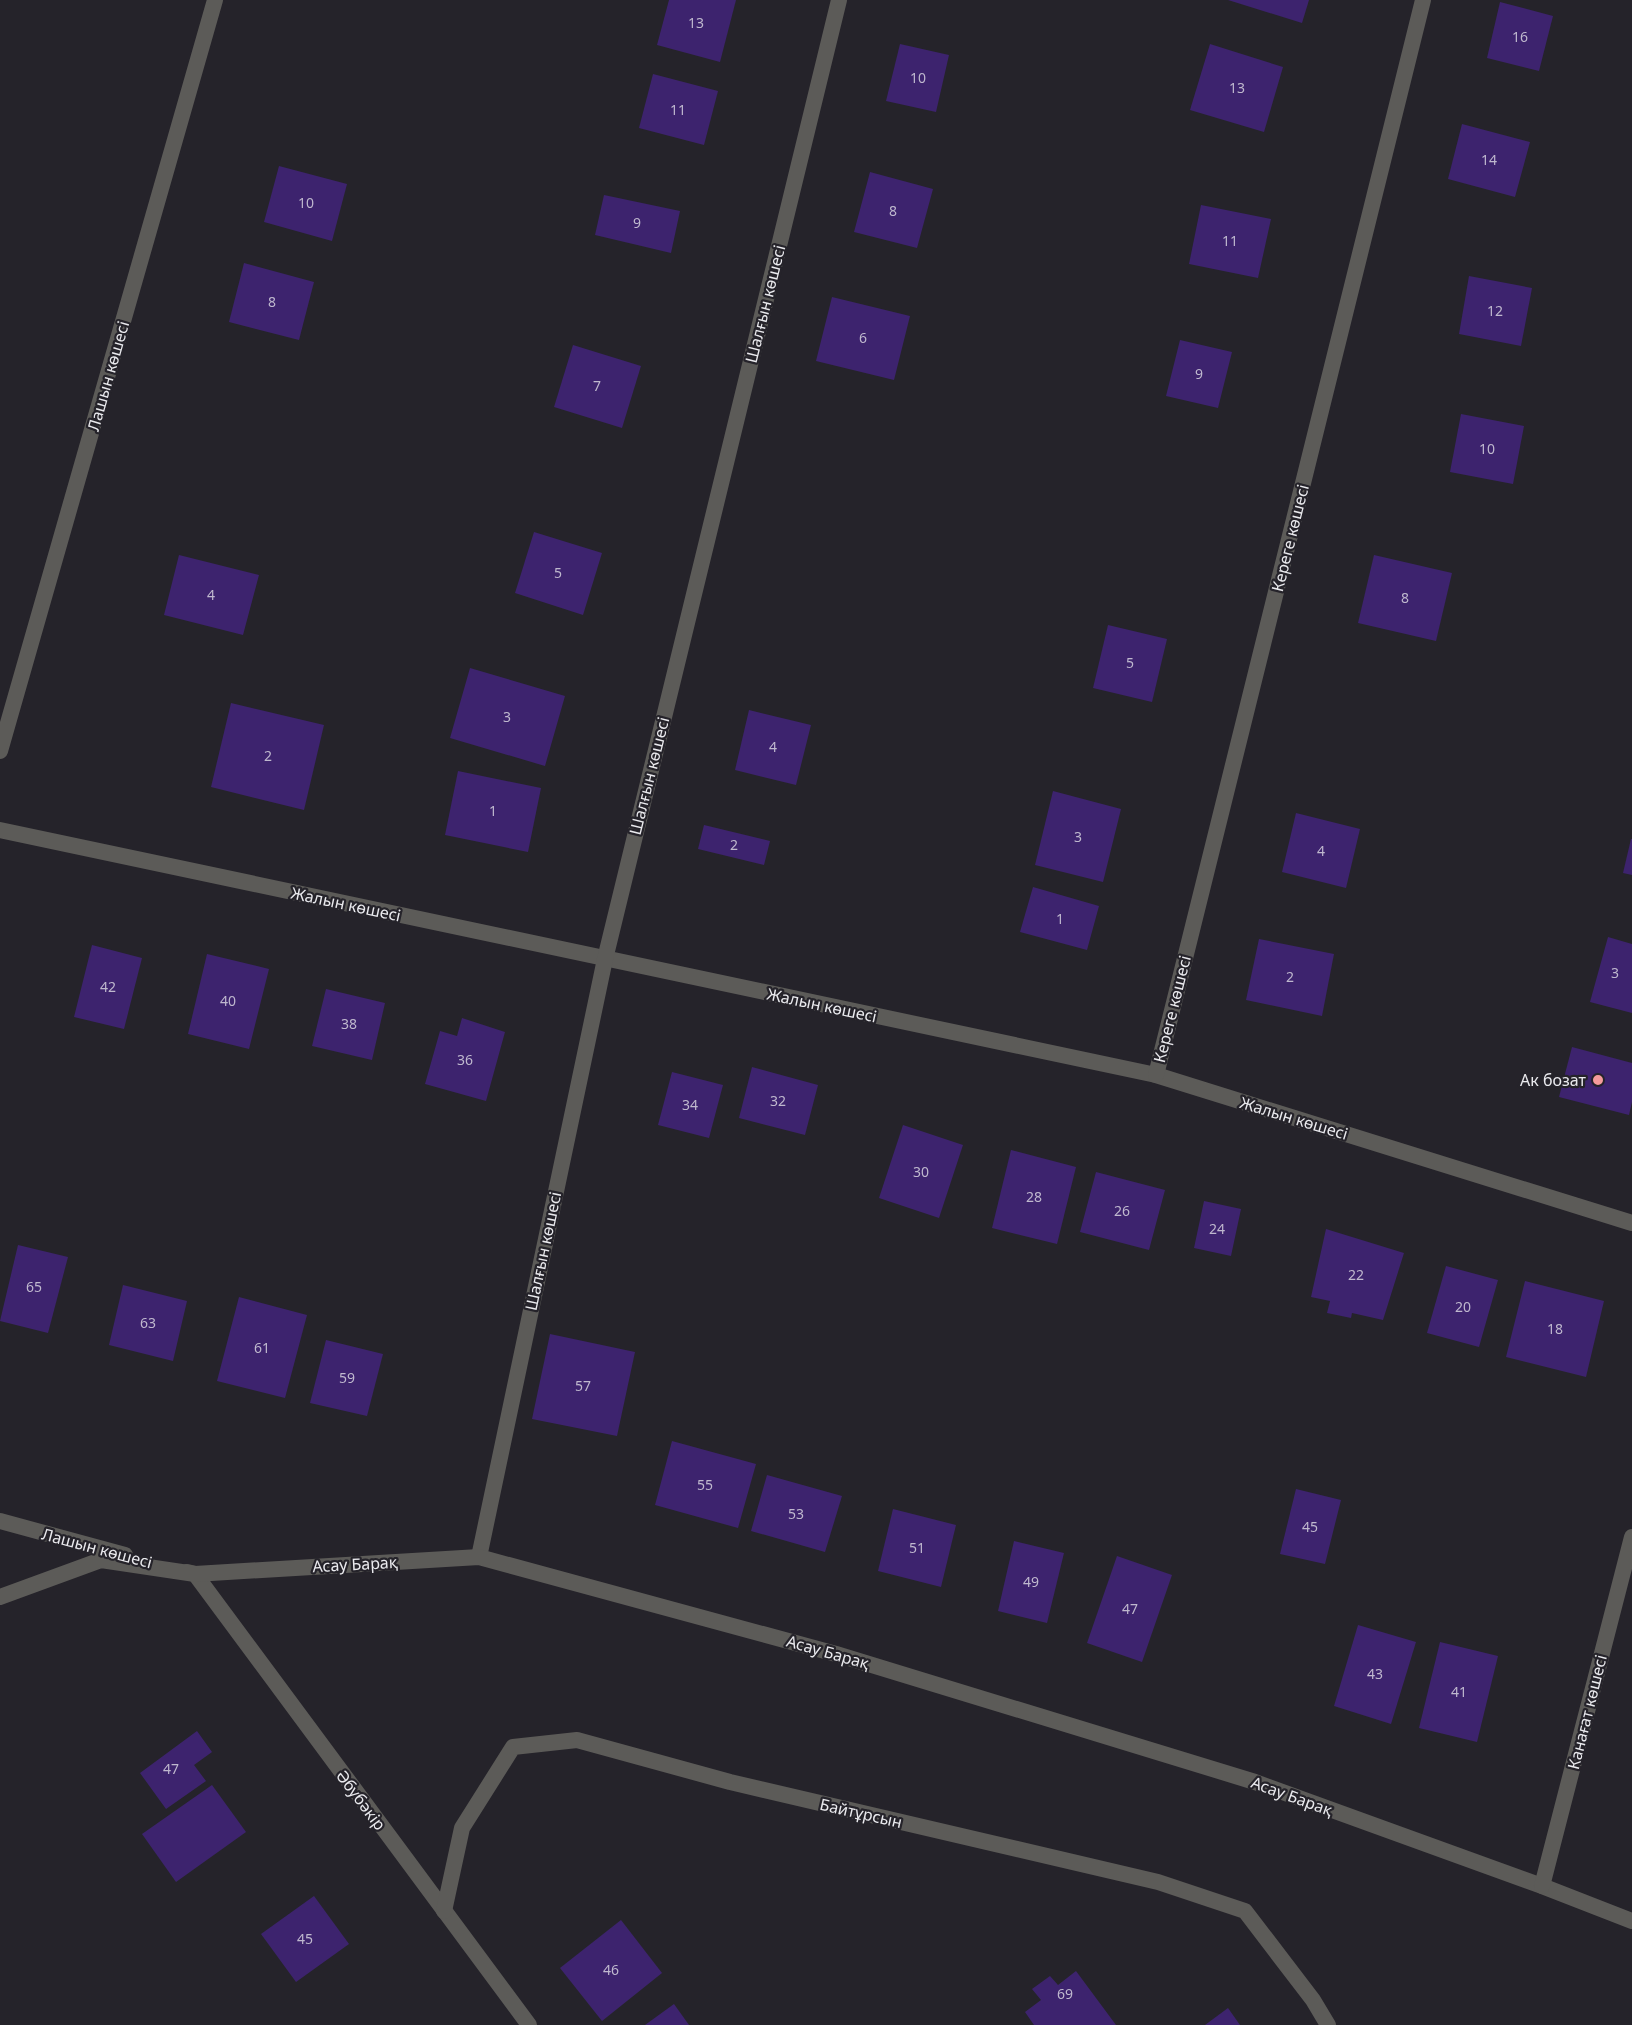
<svg xmlns="http://www.w3.org/2000/svg" width="1632" height="2025" viewBox="0 0 1632 2025" font-family="'Noto Sans',sans-serif">
  <rect width="100%" height="100%" fill="#25232a"/>
  <g fill="#3d236e">
    <path d="M669 0H736L720 62 657 45Z"/>
    <path d="M1228 0H1309L1302 23Z"/>
    <path d="M1500 2 1553 16 1539 71 1487 58Z"/>
    <path d="M900 44 949 55 936 112 886 101Z"/>
    <path d="M1210 44 1283 67 1264 132 1190 110Z"/>
    <path d="M653 74 718 91 704 145 639 128Z"/>
    <path d="M1462 124 1530 142 1515 197 1448 179Z"/>
    <path d="M279 166 347 184 332 241 264 222Z"/>
    <path d="M870 172 933 189 917 248 854 232Z"/>
    <path d="M604 195 680 211 671 253 595 235Z"/>
    <path d="M1201 205 1271 219 1258 278 1189 264Z"/>
    <path d="M244 263 314 282 299 340 229 322Z"/>
    <path d="M1469 276 1532 288 1521 346 1459 334Z"/>
    <path d="M832 297 910 316 894 380 816 361Z"/>
    <path d="M1180 340 1232 352 1218 408 1166 396Z"/>
    <path d="M573 345 641 366 622 428 554 407Z"/>
    <path d="M1461 414 1524 426 1513 484 1450 472Z"/>
    <path d="M534 532 602 553 583 615 515 593Z"/>
    <path d="M179 555 259 575 243 635 164 615Z"/>
    <path d="M1374 555 1452 573 1436 641 1358 623Z"/>
    <path d="M1108 625 1167 639 1152 702 1093 688Z"/>
    <path d="M470 668 565 696 545 766 450 738Z"/>
    <path d="M231 703 324 725 304 810 211 787Z"/>
    <path d="M749 710 811 725 796 785 735 770Z"/>
    <path d="M458 771 541 788 528 852 445 835Z"/>
    <path d="M1053 791 1121 809 1103 882 1035 865Z"/>
    <path d="M1296 813 1360 829 1346 888 1282 872Z"/>
    <path d="M704 825 770 841 764 865 698 849Z"/>
    <path d="M1631 839H1632V875L1623 873Z"/>
    <path d="M1033 887 1099 906 1087 950 1020 932Z"/>
    <path d="M1608 937 1632 944V1013L1590 1002Z"/>
    <path d="M1259 939 1334 954 1322 1016 1246 1000Z"/>
    <path d="M92 945 142 958 124 1029 74 1017Z"/>
    <path d="M207 954 269 969 249 1049 188 1034Z"/>
    <path d="M326 989 385 1003 372 1060 312 1046Z"/>
    <path d="M462 1018 505 1032 486 1101 425 1084 440 1031 457 1036Z"/>
    <path d="M1572 1047 1632 1063V1102L1629 1115 1559 1097Z"/>
    <path d="M752 1067 818 1085 805 1135 739 1118Z"/>
    <path d="M672 1072 723 1085 709 1138 658 1125Z"/>
    <path d="M903 1125 963 1145 939 1218 879 1198Z"/>
    <path d="M1011 1150 1076 1167 1057 1244 992 1228Z"/>
    <path d="M1096 1172 1165 1190 1149 1250 1080 1232Z"/>
    <path d="M1204 1201 1241 1209 1231 1256 1194 1248Z"/>
    <path d="M1326 1229 1404 1253 1383 1320 1352 1313 1351 1318 1327 1313 1330 1301 1311 1297Z"/>
    <path d="M18 1245 68 1257 48 1333 0 1321Z"/>
    <path d="M1446 1266 1498 1280 1479 1347 1427 1333Z"/>
    <path d="M1525 1281 1604 1301 1586 1377 1506 1357Z"/>
    <path d="M123 1285 187 1301 173 1361 109 1345Z"/>
    <path d="M239 1297 307 1315 285 1398 217 1381Z"/>
    <path d="M550 1334 635 1352 617 1436 532 1419Z"/>
    <path d="M326 1340 383 1354 367 1416 310 1403Z"/>
    <path d="M672 1441 756 1464 738 1528 655 1505Z"/>
    <path d="M767 1475 842 1496 825 1552 751 1531Z"/>
    <path d="M1296 1489 1341 1500 1325 1564 1280 1554Z"/>
    <path d="M893 1509 956 1525 941 1587 878 1571Z"/>
    <path d="M1014 1541 1064 1553 1047 1623 998 1611Z"/>
    <path d="M1117 1556 1172 1575 1142 1662 1087 1643Z"/>
    <path d="M1358 1625 1416 1642 1391 1724 1334 1706Z"/>
    <path d="M1440 1642 1498 1656 1477 1742 1419 1728Z"/>
    <path d="M197 1731 212 1752 194 1765 206 1781 166 1809 140 1773Z"/>
    <path d="M212 1785 246 1832 176 1882 142 1834Z"/>
    <path d="M314 1896 349 1944 296 1982 261 1934Z"/>
    <path d="M621 1920 662 1973 602 2021 560 1968Z"/>
    <path d="M1076 1971 1116 2025H1034L1025 2012 1041 2000 1032 1989 1050 1976 1058 1985Z"/>
    <path d="M674 2004 689 2025H645Z"/>
    <path d="M1228 2008 1240 2025H1205Z"/>
  </g>
  <g fill="none" stroke-linecap="round" stroke-linejoin="round">
    <g stroke="#5c5b58" stroke-width="16">
      <path d="M0 751 215 0"/>
      <path d="M0 830 1156 1075 1632 1223"/>
      <path d="M1156 1075 1423 0"/>
      <path d="M0 1521 125 1555"/>
      <path d="M479 1557 605 959 839 0"/>
      <path d="M187 1572 195 1574 529 2025"/>
      <path d="M0 1597 101 1560 195 1574 479 1557 836 1654 1255 1782 1542 1886 1632 1921"/>
      <path d="M1542 1886 1632 1537"/>
      <path d="M444 1911 462 1828 513 1747 577 1740 730 1782 1158 1882 1245 1911 1313 2000 1328 2025"/>
    </g>
  </g>
  <circle fill="#f59b9c" stroke="#25232a" stroke-width="2" cx="1598" cy="1080" r="6"/>
  <g text-anchor="middle" stroke-width="4.5" stroke-linejoin="round" paint-order="stroke">
    <g font-size="14" fill="#bfb8ce">
      <text x="696" y="28">13</text>
      <text x="1520" y="42">16</text>
      <text x="918" y="83">10</text>
      <text x="1237" y="93">13</text>
      <text x="678" y="115">11</text>
      <text x="1489" y="165">14</text>
      <text x="306" y="208">10</text>
      <text x="893" y="216">8</text>
      <text x="637" y="228">9</text>
      <text x="1230" y="246">11</text>
      <text x="272" y="307">8</text>
      <text x="1495" y="316">12</text>
      <text x="863" y="343">6</text>
      <text x="1199" y="379">9</text>
      <text x="597" y="391">7</text>
      <text x="1487" y="454">10</text>
      <text x="558" y="578">5</text>
      <text x="211" y="600">4</text>
      <text x="1405" y="603">8</text>
      <text x="1130" y="668">5</text>
      <text x="507" y="722">3</text>
      <text x="773" y="752">4</text>
      <text x="268" y="761">2</text>
      <text x="493" y="816">1</text>
      <text x="1078" y="842">3</text>
      <text x="734" y="850">2</text>
      <text x="1321" y="856">4</text>
      <text x="1060" y="924">1</text>
      <text x="1615" y="978">3</text>
      <text x="1290" y="982">2</text>
      <text x="108" y="992">42</text>
      <text x="228" y="1006">40</text>
      <text x="349" y="1029">38</text>
      <text x="465" y="1065">36</text>
      <text x="778" y="1106">32</text>
      <text x="690" y="1110">34</text>
      <text x="921" y="1177">30</text>
      <text x="1034" y="1202">28</text>
      <text x="1122" y="1216">26</text>
      <text x="1217" y="1234">24</text>
      <text x="1356" y="1280">22</text>
      <text x="34" y="1292">65</text>
      <text x="1463" y="1312">20</text>
      <text x="148" y="1328">63</text>
      <text x="1555" y="1334">18</text>
      <text x="262" y="1353">61</text>
      <text x="347" y="1383">59</text>
      <text x="583" y="1391">57</text>
      <text x="705" y="1490">55</text>
      <text x="796" y="1519">53</text>
      <text x="1310" y="1532">45</text>
      <text x="917" y="1553">51</text>
      <text x="1031" y="1587">49</text>
      <text x="1130" y="1614">47</text>
      <text x="1375" y="1679">43</text>
      <text x="1459" y="1697">41</text>
      <text x="171" y="1774">47</text>
      <text x="305" y="1944">45</text>
      <text x="611" y="1975">46</text>
      <text x="1065" y="1999">69</text>
    </g>
    <g font-size="16" fill="#eaeaee" stroke="#25232a">
      <text transform="translate(765 304) rotate(-76)" y="6">Шалғын көшесі</text>
      <text transform="translate(108 376) rotate(-74)" y="6">Лашын көшесі</text>
      <text transform="translate(1290 538) rotate(-76)" y="6">Кереге көшесі</text>
      <text transform="translate(649 776) rotate(-76)" y="6">Шалғын көшесі</text>
      <text transform="translate(346 904) rotate(12)" y="6">Жалын көшесі</text>
      <text transform="translate(822 1005) rotate(12)" y="6">Жалын көшесі</text>
      <text transform="translate(1172 1009) rotate(-76)" y="6">Кереге көшесі</text>
      <text transform="translate(1294 1118) rotate(17)" y="6">Жалын көшесі</text>
      <text transform="translate(543 1251) rotate(-78)" y="6">Шалғын көшесі</text>
      <text transform="translate(97 1548) rotate(15)" y="6">Лашын көшесі</text>
      <text transform="translate(355 1564) rotate(-3)" y="6">Асау Барақ</text>
      <text transform="translate(828 1652) rotate(16)" y="6">Асау Барақ</text>
      <text transform="translate(1587 1712) rotate(-76)" y="6">Канағат көшесі</text>
      <text transform="translate(1292 1796) rotate(20)" y="6">Асау Барақ</text>
      <text transform="translate(361 1800) rotate(53)" y="6">Әбубәкір</text>
      <text transform="translate(861 1813) rotate(13)" y="6">Байтұрсын</text>
    </g>
    <g font-size="16" fill="#eaeaee" stroke="#25232a" text-anchor="end">
      <text x="1586" y="1086">Ак бозат</text>
    </g>
  </g>
</svg>
